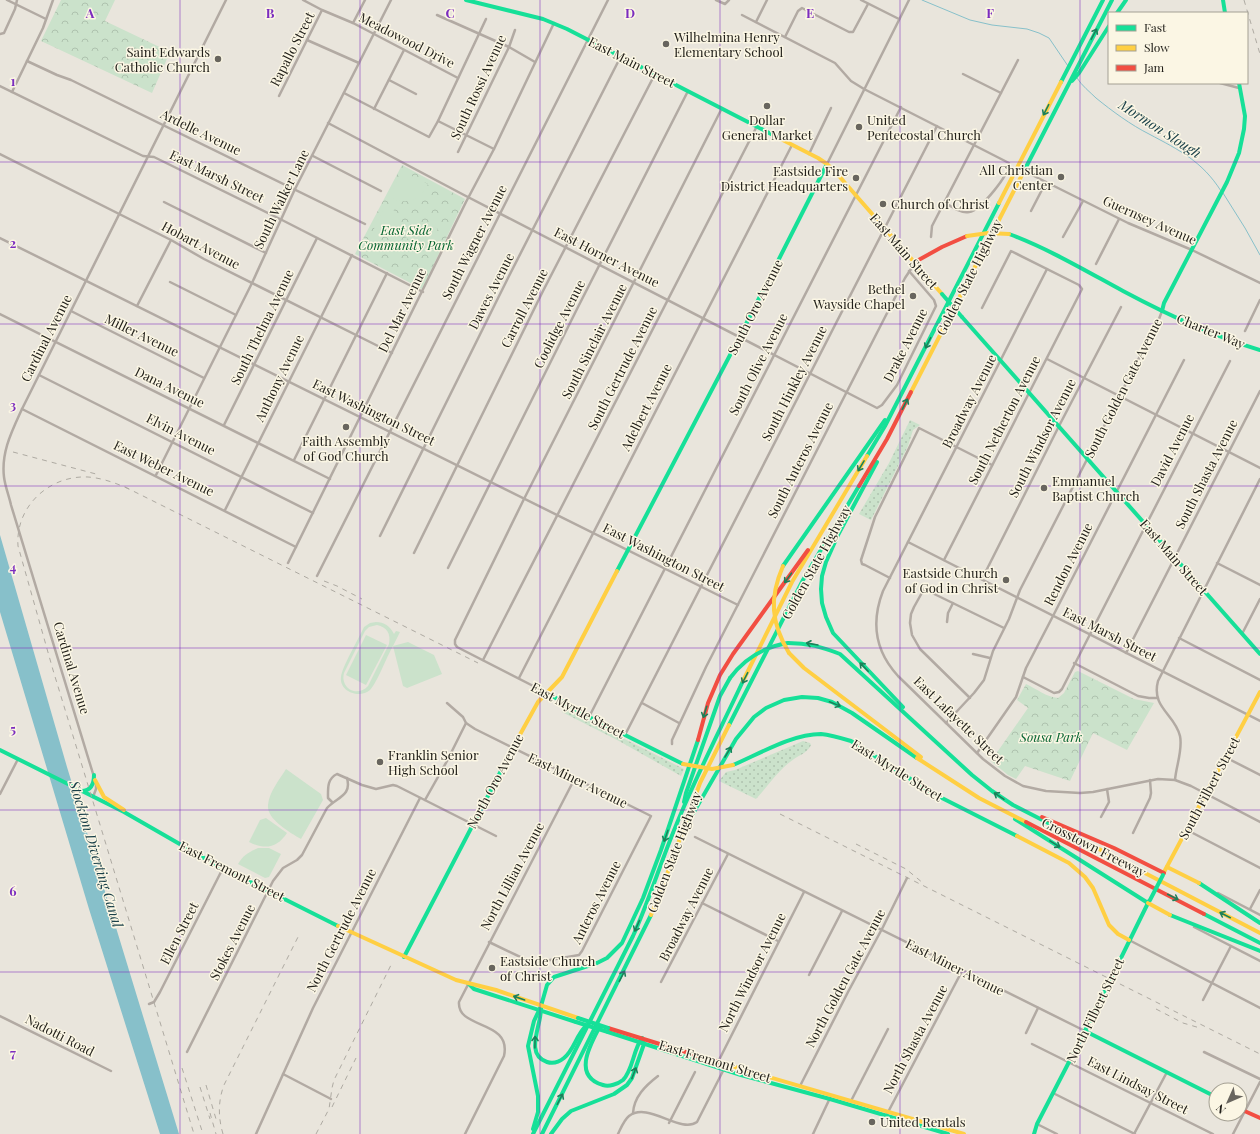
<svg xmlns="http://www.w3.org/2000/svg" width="1260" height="1134" viewBox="0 0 1260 1134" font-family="'Playfair Display',serif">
  <defs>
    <pattern id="grass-dots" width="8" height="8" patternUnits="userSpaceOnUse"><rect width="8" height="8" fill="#cbe2cb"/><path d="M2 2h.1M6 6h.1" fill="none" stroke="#aec2ae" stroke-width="1.8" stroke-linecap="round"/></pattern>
    <pattern id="park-crowns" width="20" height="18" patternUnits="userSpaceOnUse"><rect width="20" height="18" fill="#cbe2cb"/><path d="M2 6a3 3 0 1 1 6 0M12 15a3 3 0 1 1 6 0" fill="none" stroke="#aec2ae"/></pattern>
  </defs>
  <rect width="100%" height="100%" fill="#e9e5dc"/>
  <g fill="url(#grass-dots)">
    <path d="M910 420 920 425 913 430 908 446 871 520 859 514 889 463Z"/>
    <path d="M563 706 585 719 684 769 681 776 619 741 562 712Z"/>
    <path d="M803 741 810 743 811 745C808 752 800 755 794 759 779 769 768 786 756 799L719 781 726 772 735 770Z"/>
  </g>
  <g fill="url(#park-crowns)">
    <path d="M61 0H115L105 21 170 52 152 93 41 41Z"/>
    <path d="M402 165 465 199 422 289 355 254Z"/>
    <path d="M1078 671 1134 699 1154 703 1127 750 1093 733 1070 781 1025 766 1016 779 1008 775 991 761 1028 708 1017 700 1026 684C1037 689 1046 697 1058 698L1064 693 1075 672Z"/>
  </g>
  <g fill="#cbe2cb" fill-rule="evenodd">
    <path d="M402 172H404L428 184C421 200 405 206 389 197Z"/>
    <path d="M386 205C402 213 406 228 398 243L376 232 374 228Z"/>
    <path d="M430 223 438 229 423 249H421L404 236 409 226Z"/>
    <path d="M376 622C384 622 390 626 394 634L396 631 400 632 393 646 408 642 434 655 442 674 407 688 403 686 393 646C387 656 377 683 370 690 360 699 339 692 341 677 342 667 359 638 364 627L370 623ZM377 625C387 627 391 634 389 644L368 686C357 698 340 688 344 673L365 631 369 627Z"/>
    <path d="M366 635 387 645 366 685 346 675Z"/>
    <path d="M286 769 321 794 323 800 301 839C291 833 266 819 268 805 269 792 280 779 286 769Z"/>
    <path d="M266 818 287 833C277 848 265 850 249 842L260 820Z"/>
    <path d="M258 848H269L281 854 269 877 265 878 238 864C243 855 249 852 258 848Z"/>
  </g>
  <path fill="#87c0ca" d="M0 535 67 767 179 1134H160L89 909 0 612Z"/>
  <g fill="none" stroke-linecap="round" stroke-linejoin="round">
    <g stroke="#87c0ca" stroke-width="1">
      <path d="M922 0 970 20 992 25 1027 29 1039 33 1049 38 1068 66"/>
      <path d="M1077 78C1082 86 1090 92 1096 98 1112 111 1131 125 1149 134 1179 150 1202 161 1221 191"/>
      <path d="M1223 193 1245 228 1260 255"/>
    </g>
    <g stroke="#b2aaa3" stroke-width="2.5">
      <path d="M7 0 46 19"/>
      <path d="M303 0 322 10 353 23 458 78"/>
      <path d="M716 0 725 4 729 0"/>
      <path d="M861 0 899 19"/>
      <path d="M437 15 509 47 535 62"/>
      <path d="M742 15 835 63 851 81 864 89 1009 163C1010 174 981 210 969 212 961 214 951 206 944 202"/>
      <path d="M756 22 767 0"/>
      <path d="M353 23 365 0"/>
      <path d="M0 34 4 33 15 9 17 0"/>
      <path d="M785 37 798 11 802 8 849 32H853L868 4"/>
      <path d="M307 40 359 63"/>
      <path d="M27 61 57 75 71 80 365 224"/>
      <path d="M430 63 435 51"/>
      <path d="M963 74 1001 93"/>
      <path d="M389 80 416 94"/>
      <path d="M1220 83 1239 88"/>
      <path d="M0 86 143 156 154 157 282 220 423 292"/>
      <path d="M12 92 43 28 53 0"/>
      <path d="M344 93 429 137 438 121 486 19"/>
      <path d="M279 96 322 10"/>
      <path d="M374 109 404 50"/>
      <path d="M438 121 494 149"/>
      <path d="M328 123 464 195 877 408 882 405 897 385 936 306 934 300 909 271"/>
      <path d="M458 152 509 47 515 30"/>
      <path d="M0 154 171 240 204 259 392 353"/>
      <path d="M809 154 831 108"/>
      <path d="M313 156 381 191"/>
      <path d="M827 164 909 0"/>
      <path d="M1032 175 1128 223 1192 250 1260 283"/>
      <path d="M164 202 266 253"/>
      <path d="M1031 211 1046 182"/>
      <path d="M931 237 932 226 1018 60"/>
      <path d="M1063 237 1083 201"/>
      <path d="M0 238 738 605"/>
      <path d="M1096 264 1119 219"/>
      <path d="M1047 269 883 591C871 622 874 650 898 676L983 759 1005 776 1023 786 1046 791 1080 793 1093 792 1158 779 1175 780 1191 786 1260 822"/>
      <path d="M170 282 236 315"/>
      <path d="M137 306 171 240"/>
      <path d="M71 311 204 378"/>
      <path d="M0 314 330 479"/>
      <path d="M1245 331 1260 300"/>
      <path d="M1047 359 1260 468"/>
      <path d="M39 375 313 513"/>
      <path d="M22 409 296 547"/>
      <path d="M224 425 317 238"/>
      <path d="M294 460 387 273"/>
      <path d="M156 475 252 283 295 189 391 0"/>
      <path d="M225 510 352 255"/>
      <path d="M380 536 508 278 621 56"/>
      <path d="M908 542 1260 721"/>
      <path d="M414 553 543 291 655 74"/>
      <path d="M944 560 1082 289 1079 285 1011 251 982 308"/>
      <path d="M288 563 466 202 494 149 554 23"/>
      <path d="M1217 563 1260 585"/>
      <path d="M448 568 577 309 688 91"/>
      <path d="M317 576 608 0"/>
      <path d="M890 578 865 565 862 564 861 560 875 517 919 428 992 465"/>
      <path d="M982 579 1059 426 1121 307"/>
      <path d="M947 622 948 613 953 603"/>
      <path d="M1242 634 1260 599"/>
      <path d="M1179 638 1260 680"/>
      <path d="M1126 653 1260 391"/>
      <path d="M973 654 990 658"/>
      <path d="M483 660 757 126"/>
      <path d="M1074 663 1138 696 1149 698H1157"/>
      <path d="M1023 677 1054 693 1059 692 1062 689 1230 361"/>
      <path d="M519 678 792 145"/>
      <path d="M547 693 457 647 455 644V640L523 501 722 108"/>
      <path d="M970 698 920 649 912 635 910 623 911 614 914 607 924 589 1004 628"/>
      <path d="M447 703 463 717 466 723 475 729 651 816 582 951 579 955 533 963 489 942"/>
      <path d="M642 703 679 723"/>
      <path d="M589 717 901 107"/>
      <path d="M946 723 974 693 984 680 993 651 1009 619 1020 590 1159 319 1162 311"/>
      <path d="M625 735 937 126"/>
      <path d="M672 744V740L706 667 905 278 915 263"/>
      <path d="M977 753 1016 697 1026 668 1053 616 1184 360"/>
      <path d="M1225 757 1260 775"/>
      <path d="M94 777 11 505C9 496 5 486 4 477 1 452 12 431 22 409L226 0"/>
      <path d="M1175 780C1176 766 1183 750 1180 736 1175 714 1151 708 1158 681L1260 479"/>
      <path d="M0 794 18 759"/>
      <path d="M93 797 96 789V783"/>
      <path d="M425 800 447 761 466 723"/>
      <path d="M332 802 328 798C328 788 327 779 337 774L362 785 376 789 393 785 397 786 496 836"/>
      <path d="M1101 817 1109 802 1107 789"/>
      <path d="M1187 830 1260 868"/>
      <path d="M1133 833 1150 798 1151 793 1150 780"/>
      <path d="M695 837 1085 1031"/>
      <path d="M1218 893 1260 915"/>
      <path d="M702 903 778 941"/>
      <path d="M1250 909 1260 890"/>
      <path d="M1194 927 1260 961"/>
      <path d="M1129 940 1260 1008"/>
      <path d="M809 975 842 911"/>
      <path d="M661 982 728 854"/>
      <path d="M1203 1000 1231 946"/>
      <path d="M149 1004 154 1002 160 992 223 868"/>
      <path d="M0 1016 111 1071"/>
      <path d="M1026 1033 1038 1008"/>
      <path d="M1032 1044 1213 1134"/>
      <path d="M187 1052 273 881 283 868 297 860 302 855 327 808C337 797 352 796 347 778"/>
      <path d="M1204 1052 1260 1079"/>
      <path d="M718 1062 804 892"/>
      <path d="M283 1074 331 1099"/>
      <path d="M800 1086 848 992 883 927 907 878"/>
      <path d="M1053 1093 1135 1134"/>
      <path d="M851 1101 888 1029"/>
      <path d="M633 1113C634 1097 645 1086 658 1076"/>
      <path d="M886 1116 962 971"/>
      <path d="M669 1123 695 1072"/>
      <path d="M1037 1124 1057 1134"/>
      <path d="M256 1134 313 1008 420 798"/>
      <path d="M465 1134 504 1056C512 1019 457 1030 459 1002L575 778"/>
      <path d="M618 1134C621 1128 624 1120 629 1116 648 1101 680 1134 697 1122L724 1069"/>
      <path d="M813 1134 830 1098"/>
      <path d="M1134 1134 1167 1072"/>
      <path d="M1233 1134 1260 1082"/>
    </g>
    <g stroke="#16e098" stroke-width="4">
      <path d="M466 0 543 19 567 29 773 135"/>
      <path d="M1223 0 1225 13"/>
      <path d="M1117 13 1126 0"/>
      <path d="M1072 81 1079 73 1109 26"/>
      <path d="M1061 82 1103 0"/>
      <path d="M1024 171 1112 0"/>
      <path d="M1009 234C1049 249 1086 271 1123 291 1168 315 1212 336 1260 350"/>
      <path d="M1162 311 1164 303 1227 182 1239 153 1244 129 1245 116 1239 83"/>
      <path d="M962 317 1260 654"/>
      <path d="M867 456 885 426 999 203"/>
      <path d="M877 462 838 535 826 562 822 576 821 589 822 603 826 617 833 633 903 707"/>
      <path d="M783 566 885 420"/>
      <path d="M617 571 740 336 827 164"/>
      <path d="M788 643C808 643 822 647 840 654L972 775 992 791 1013 805 1095 847"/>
      <path d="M547 693 589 717 683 764"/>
      <path d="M729 725 803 580 859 486"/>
      <path d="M0 750 124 812 211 862 338 926"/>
      <path d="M733 765C759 754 792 734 821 734 831 735 841 738 851 741L934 794 1017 836"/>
      <path d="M83 791C92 790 94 783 94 775"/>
      <path d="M684 802 686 793 720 696 730 678"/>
      <path d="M1015 819 1148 903"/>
      <path d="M687 824 736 739 754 717 766 708 784 700 802 697 818 698 832 702 852 713 917 758"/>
      <path d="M1199 883 1260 923"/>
      <path d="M1204 914 1260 943"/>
      <path d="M1170 915 1260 951"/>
      <path d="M404 957 517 740"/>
      <path d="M468 983 474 989 576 1022"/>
      <path d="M541 1006C543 1023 523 1054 547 1062 553 1064 559 1062 564 1058 574 1050 576 1036 585 1027"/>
      <path d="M600 1026C590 1045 572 1076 603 1085 609 1087 618 1084 623 1080 633 1070 633 1050 642 1038"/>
      <path d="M1085 1031 1216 1097"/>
      <path d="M608 1032 741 1075 830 1099 948 1134"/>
      <path d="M533 1129 538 1112V1096L528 1046 534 1021 541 1006 547 985 554 977 597 963 607 958 622 943 643 898 661 850 698 740"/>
      <path d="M533 1134 633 936C649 901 660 864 675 828 695 778 720 730 743 681"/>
      <path d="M542 1134 651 915"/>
      <path d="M551 1134 562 1119 571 1111 614 1094 627 1085 632 1078 644 1044 642 1038"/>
      <path d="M1034 1134 1037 1124 1085 1031 1149 901"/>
    </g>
    <g stroke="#ffcf43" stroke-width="4">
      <path d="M773 135 818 158 827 164 839 176 942 294"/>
      <path d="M999 203 1061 82"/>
      <path d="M911 392 1024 171"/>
      <path d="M789 653 804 668 921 757"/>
      <path d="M743 681 792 582 867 456"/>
      <path d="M517 740 538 702 562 677 617 571"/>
      <path d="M917 758 979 798 1026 822"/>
      <path d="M95 780 104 797 124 810"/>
      <path d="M1017 836 1069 863 1085 877 1093 888 1109 925 1118 934 1129 940"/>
      <path d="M1095 847 1260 933"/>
      <path d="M1167 867 1199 883"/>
      <path d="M1163 874 1260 692"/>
      <path d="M1148 903 1170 915"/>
      <path d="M651 915 661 891 700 783 729 725"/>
      <path d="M338 926 456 980 496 990 578 1018"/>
      <path d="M721 1063 964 1134"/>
    </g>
    <g stroke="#f24e42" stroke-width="4">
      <path d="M915 262 942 247 967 236"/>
      <path d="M859 486 887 439 911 392"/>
      <path d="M698 740 708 703 720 675 733 654 808 550"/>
      <path d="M1042 817 1114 848 1164 873"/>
      <path d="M1026 822 1204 914"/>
      <path d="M608 1028 721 1063"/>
      <path d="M1240 1109 1260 1118"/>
    </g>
    <g stroke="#aeaaa2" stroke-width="1" stroke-dasharray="5 5" stroke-linecap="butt">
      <path d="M1244 0 1260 54"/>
      <path d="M13 452 96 474"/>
      <path d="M125 487 478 663"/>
      <path d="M129 489C116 483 102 478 88 477 49 475 15 507 18 546L53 670 194 1134"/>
      <path d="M324 581 337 586 362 599"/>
      <path d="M780 814 1260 1054"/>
      <path d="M856 844 906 869 923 883"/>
      <path d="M1156 1009 1183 1023 1200 1028"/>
      <path d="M182 1068 203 1134"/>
      <path d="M206 1085 216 1119"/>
      <path d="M200 1087 210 1119"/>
      <path d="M332 1107 356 1058"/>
      <path d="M210 1113 216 1134"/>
      <path d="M223 1134C218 1117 218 1101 224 1085L299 935"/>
      <path d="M316 1134 329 1109 332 1088 334 1080 392 963"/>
    </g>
    <g stroke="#16e098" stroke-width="4">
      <path d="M942 294 962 317"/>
      <path d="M730 678C745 658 763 647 788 643"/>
      <path d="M1150 900 1163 875"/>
      <path d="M578 1018 608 1028"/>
      <path d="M576 1022 608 1032"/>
    </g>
    <g stroke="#ffcf43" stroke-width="4">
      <path d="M967 236 988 233 1009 234"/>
      <path d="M783 566C769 598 771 623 789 653"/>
      <path d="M683 764 712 769 733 765"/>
    </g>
  </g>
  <defs><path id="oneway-shaft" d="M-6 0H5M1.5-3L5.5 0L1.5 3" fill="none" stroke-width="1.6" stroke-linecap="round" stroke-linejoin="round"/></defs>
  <g stroke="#1c8059">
    <use href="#oneway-shaft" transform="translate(1094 34) rotate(-62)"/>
    <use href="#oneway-shaft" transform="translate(1046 110) rotate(117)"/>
    <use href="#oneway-shaft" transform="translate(928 343) rotate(117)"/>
    <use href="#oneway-shaft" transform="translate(905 404) rotate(-63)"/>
    <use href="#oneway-shaft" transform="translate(861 466) rotate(121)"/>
    <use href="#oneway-shaft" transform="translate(788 578) rotate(126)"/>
    <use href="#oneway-shaft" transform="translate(812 644) rotate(-170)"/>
    <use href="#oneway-shaft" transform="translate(864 667) rotate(-134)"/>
    <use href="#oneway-shaft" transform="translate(745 678) rotate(117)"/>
    <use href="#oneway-shaft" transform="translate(835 704) rotate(22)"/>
    <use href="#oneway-shaft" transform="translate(705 712) rotate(107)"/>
    <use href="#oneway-shaft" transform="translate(728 752) rotate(-59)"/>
    <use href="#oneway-shaft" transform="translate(999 796) rotate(-146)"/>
    <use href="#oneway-shaft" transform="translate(666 836) rotate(109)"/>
    <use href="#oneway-shaft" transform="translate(1055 844) rotate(32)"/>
    <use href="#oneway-shaft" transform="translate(1173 897) rotate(27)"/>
    <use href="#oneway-shaft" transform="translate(1225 915) rotate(-153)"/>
    <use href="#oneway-shaft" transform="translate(637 926) rotate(114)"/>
    <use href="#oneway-shaft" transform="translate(622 976) rotate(-63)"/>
    <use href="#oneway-shaft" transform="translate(519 998) rotate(-161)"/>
    <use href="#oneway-shaft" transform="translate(535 1042) rotate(-89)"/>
    <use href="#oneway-shaft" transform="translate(634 1073) rotate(-69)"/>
    <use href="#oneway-shaft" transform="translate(560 1099) rotate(-63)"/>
  </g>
  <path fill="none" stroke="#7b2cbf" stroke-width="1" stroke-opacity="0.55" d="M180 0V1134M360 0V1134M540 0V1134M720 0V1134M900 0V1134M1080 0V1134M0 162H1260M0 324H1260M0 486H1260M0 648H1260M0 810H1260M0 972H1260"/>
  <g fill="#68655e" stroke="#fbf6e4" stroke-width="1.5">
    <circle cx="666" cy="44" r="4"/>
    <circle cx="218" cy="59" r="4"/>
    <circle cx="767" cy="106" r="4"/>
    <circle cx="859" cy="127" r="4"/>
    <circle cx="1061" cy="177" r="4"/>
    <circle cx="856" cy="178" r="4"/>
    <circle cx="883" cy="204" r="4"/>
    <circle cx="913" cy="296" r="4"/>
    <circle cx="346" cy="427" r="4"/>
    <circle cx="1044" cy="488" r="4"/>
    <circle cx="1006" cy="580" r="4"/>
    <circle cx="380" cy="762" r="4"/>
    <circle cx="492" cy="968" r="4"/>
    <circle cx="872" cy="1122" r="4"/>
  </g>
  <g text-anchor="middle" stroke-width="3" stroke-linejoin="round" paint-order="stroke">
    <g font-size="13" fill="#22201a" stroke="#fbf6e4" text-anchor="start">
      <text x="674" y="42">Wilhelmina Henry<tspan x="674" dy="15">Elementary School</tspan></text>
      <text x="210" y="57" text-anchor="end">Saint Edwards<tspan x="210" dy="15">Catholic Church</tspan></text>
      <text x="767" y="125" text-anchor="middle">Dollar<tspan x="767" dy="15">General Market</tspan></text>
      <text x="867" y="125">United<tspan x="867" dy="15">Pentecostal Church</tspan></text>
      <text x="1053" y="175" text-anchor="end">All Christian<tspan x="1053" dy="15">Center</tspan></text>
      <text x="848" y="176" text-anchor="end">Eastside Fire<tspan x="848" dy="15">District Headquarters</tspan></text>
      <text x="891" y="209">Church of Christ</text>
      <text x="905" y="294" text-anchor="end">Bethel<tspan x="905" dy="15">Wayside Chapel</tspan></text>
      <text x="346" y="446" text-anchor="middle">Faith Assembly<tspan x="346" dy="15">of God Church</tspan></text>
      <text x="1052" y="486">Emmanuel<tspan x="1052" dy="15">Baptist Church</tspan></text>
      <text x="998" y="578" text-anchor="end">Eastside Church<tspan x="998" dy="15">of God in Christ</tspan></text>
      <text x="388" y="760">Franklin Senior<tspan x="388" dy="15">High School</tspan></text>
      <text x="500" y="966">Eastside Church<tspan x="500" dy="15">of Christ</tspan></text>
      <text x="880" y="1127">United Rentals</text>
    </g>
    <g font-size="13" fill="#22201a" stroke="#fbf6e4">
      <text transform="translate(407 40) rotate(27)" y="5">Meadowood Drive</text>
      <text transform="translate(292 49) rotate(-63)" y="5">Rapallo Street</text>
      <text transform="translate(632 62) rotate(27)" y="5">East Main Street</text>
      <text transform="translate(478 87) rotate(-65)" y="5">South Rossi Avenue</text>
      <text transform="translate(201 132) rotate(26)" y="5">Ardelle Avenue</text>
      <text transform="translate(217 176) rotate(26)" y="5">East Marsh Street</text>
      <text transform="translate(281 199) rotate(-64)" y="5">South Walker Lane</text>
      <text transform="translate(1150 220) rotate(24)" y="5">Guernsey Avenue</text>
      <text transform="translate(474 242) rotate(-63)" y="5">South Wagner Avenue</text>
      <text transform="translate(201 245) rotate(28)" y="5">Hobart Avenue</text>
      <text transform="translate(904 251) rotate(49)" y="5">East Main Street</text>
      <text transform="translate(607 257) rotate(27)" y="5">East Horner Avenue</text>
      <text transform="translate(969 277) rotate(-63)" y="5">Golden State Highway</text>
      <text transform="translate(491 291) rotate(-63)" y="5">Dawes Avenue</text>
      <text transform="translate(755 307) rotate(-63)" y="5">South Oro Avenue</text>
      <text transform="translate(524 308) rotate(-63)" y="5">Carroll Avenue</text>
      <text transform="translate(402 310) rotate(-64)" y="5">Del Mar Avenue</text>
      <text transform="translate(559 324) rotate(-63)" y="5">Coolidge Avenue</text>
      <text transform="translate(262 327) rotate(-64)" y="5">South Thelma Avenue</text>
      <text transform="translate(1211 331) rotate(22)" y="5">Charter Way</text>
      <text transform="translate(142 335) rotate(26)" y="5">Miller Avenue</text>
      <text transform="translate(46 338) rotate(-63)" y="5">Cardinal Avenue</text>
      <text transform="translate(594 341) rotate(-63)" y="5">South Sinclair Avenue</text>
      <text transform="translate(905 345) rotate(-63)" y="5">Drake Avenue</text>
      <text transform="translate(758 364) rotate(-63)" y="5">South Olive Avenue</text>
      <text transform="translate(622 368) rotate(-63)" y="5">South Gertrude Avenue</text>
      <text transform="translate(279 378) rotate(-64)" y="5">Anthony Avenue</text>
      <text transform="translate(794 383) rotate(-63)" y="5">South Hinkley Avenue</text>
      <text transform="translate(170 387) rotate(26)" y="5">Dana Avenue</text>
      <text transform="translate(1123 388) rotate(-63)" y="5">South Golden Gate Avenue</text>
      <text transform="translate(969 401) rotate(-63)" y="5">Broadway Avenue</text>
      <text transform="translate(646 407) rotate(-63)" y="5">Adelbert Avenue</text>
      <text transform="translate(374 412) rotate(26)" y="5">East Washington Street</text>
      <text transform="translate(1004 420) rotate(-63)" y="5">South Netherton Avenue</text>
      <text transform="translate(181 434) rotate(27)" y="5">Elvin Avenue</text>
      <text transform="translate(1042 438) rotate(-63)" y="5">South Windsor Avenue</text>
      <text transform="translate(1172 450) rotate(-63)" y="5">David Avenue</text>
      <text transform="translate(800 460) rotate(-63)" y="5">South Anteros Avenue</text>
      <text transform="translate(164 468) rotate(26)" y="5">East Weber Avenue</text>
      <text transform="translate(1206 474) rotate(-63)" y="5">South Shasta Avenue</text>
      <text transform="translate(664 557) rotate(27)" y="5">East Washington Street</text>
      <text transform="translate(1174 557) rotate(49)" y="5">East Main Street</text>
      <text transform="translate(816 562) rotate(-61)" y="5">Golden State Highway</text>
      <text transform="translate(1068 564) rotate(-63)" y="5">Rendon Avenue</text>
      <text transform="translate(1110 634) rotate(27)" y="5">East Marsh Street</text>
      <text transform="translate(72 668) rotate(73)" y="5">Cardinal Avenue</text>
      <text transform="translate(578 710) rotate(28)" y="5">East Myrtle Street</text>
      <text transform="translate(959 720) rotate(44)" y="5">East Lafayette Street</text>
      <text transform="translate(897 770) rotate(32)" y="5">East Myrtle Street</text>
      <text transform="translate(578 780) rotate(26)" y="5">East Miner Avenue</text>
      <text transform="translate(495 781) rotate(-62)" y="5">North Oro Avenue</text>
      <text transform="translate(1209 788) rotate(-62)" y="5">South Filbert Street</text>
      <text transform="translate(1094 847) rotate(27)" y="5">Crosstown Freeway</text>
      <text transform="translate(674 852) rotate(-69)" y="5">Golden State Highway</text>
      <text transform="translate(232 871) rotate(27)" y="5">East Fremont Street</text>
      <text transform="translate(512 876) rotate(-62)" y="5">North Lillian Avenue</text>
      <text transform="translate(596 902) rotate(-63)" y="5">Anteros Avenue</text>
      <text transform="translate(686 914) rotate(-63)" y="5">Broadway Avenue</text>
      <text transform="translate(341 930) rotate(-63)" y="5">North Gertrude Avenue</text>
      <text transform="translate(179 933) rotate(-63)" y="5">Ellen Street</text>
      <text transform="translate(232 942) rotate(-63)" y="5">Stokes Avenue</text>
      <text transform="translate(955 967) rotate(27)" y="5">East Miner Avenue</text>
      <text transform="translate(752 972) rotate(-63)" y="5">North Windsor Avenue</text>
      <text transform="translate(845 978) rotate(-62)" y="5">North Golden Gate Avenue</text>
      <text transform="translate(1095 1010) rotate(-64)" y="5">North Filbert Street</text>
      <text transform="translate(60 1035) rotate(27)" y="5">Nadotti Road</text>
      <text transform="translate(915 1039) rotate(-62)" y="5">North Shasta Avenue</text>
      <text transform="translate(715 1061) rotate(17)" y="5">East Fremont Street</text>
      <text transform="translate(1138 1085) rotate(27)" y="5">East Lindsay Street</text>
    </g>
    <g font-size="13" font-style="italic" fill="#066531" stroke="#fbf6e4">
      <text x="406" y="235">East Side<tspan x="406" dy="15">Community Park</tspan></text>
      <text x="1051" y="742">Sousa Park</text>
    </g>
    <g font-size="14" font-style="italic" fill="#1a4049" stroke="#fbf6e4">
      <text transform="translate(1160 129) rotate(33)" y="5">Mormon Slough</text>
      <text transform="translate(96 854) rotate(73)" y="5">Stockton Diverting Canal</text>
    </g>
  </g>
  <g font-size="13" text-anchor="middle" font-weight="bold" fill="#7b2cbf" stroke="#fbf6e4" stroke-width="3" stroke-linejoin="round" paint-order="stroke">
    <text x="90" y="18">A</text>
    <text x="270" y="18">B</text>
    <text x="450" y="18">C</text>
    <text x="630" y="18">D</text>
    <text x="810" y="18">E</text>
    <text x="990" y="18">F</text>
    <text x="13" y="86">1</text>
    <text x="13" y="248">2</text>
    <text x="13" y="410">3</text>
    <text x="13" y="572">4</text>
    <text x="13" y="734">5</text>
    <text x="13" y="896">6</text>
    <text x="13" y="1058">7</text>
  </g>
  <rect x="1108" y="12" width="140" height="72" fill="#fbf6e4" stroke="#a4a093"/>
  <rect x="1116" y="25" width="20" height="6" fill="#16e098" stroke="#a4a093"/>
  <text x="1144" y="32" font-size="12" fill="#22201a">Fast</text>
  <rect x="1116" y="45" width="20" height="6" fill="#ffcf43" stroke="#a4a093"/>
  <text x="1144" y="52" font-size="12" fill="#22201a">Slow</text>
  <rect x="1116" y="65" width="20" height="6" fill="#f24e42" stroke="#a4a093"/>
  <text x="1144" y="72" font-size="12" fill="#22201a">Jam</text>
  <g transform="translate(1228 1102) rotate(225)"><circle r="19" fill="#fbf6e4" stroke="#a4a093"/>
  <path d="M0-3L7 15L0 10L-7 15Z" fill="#68655e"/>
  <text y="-6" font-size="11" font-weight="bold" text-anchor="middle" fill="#22201a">N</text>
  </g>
</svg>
